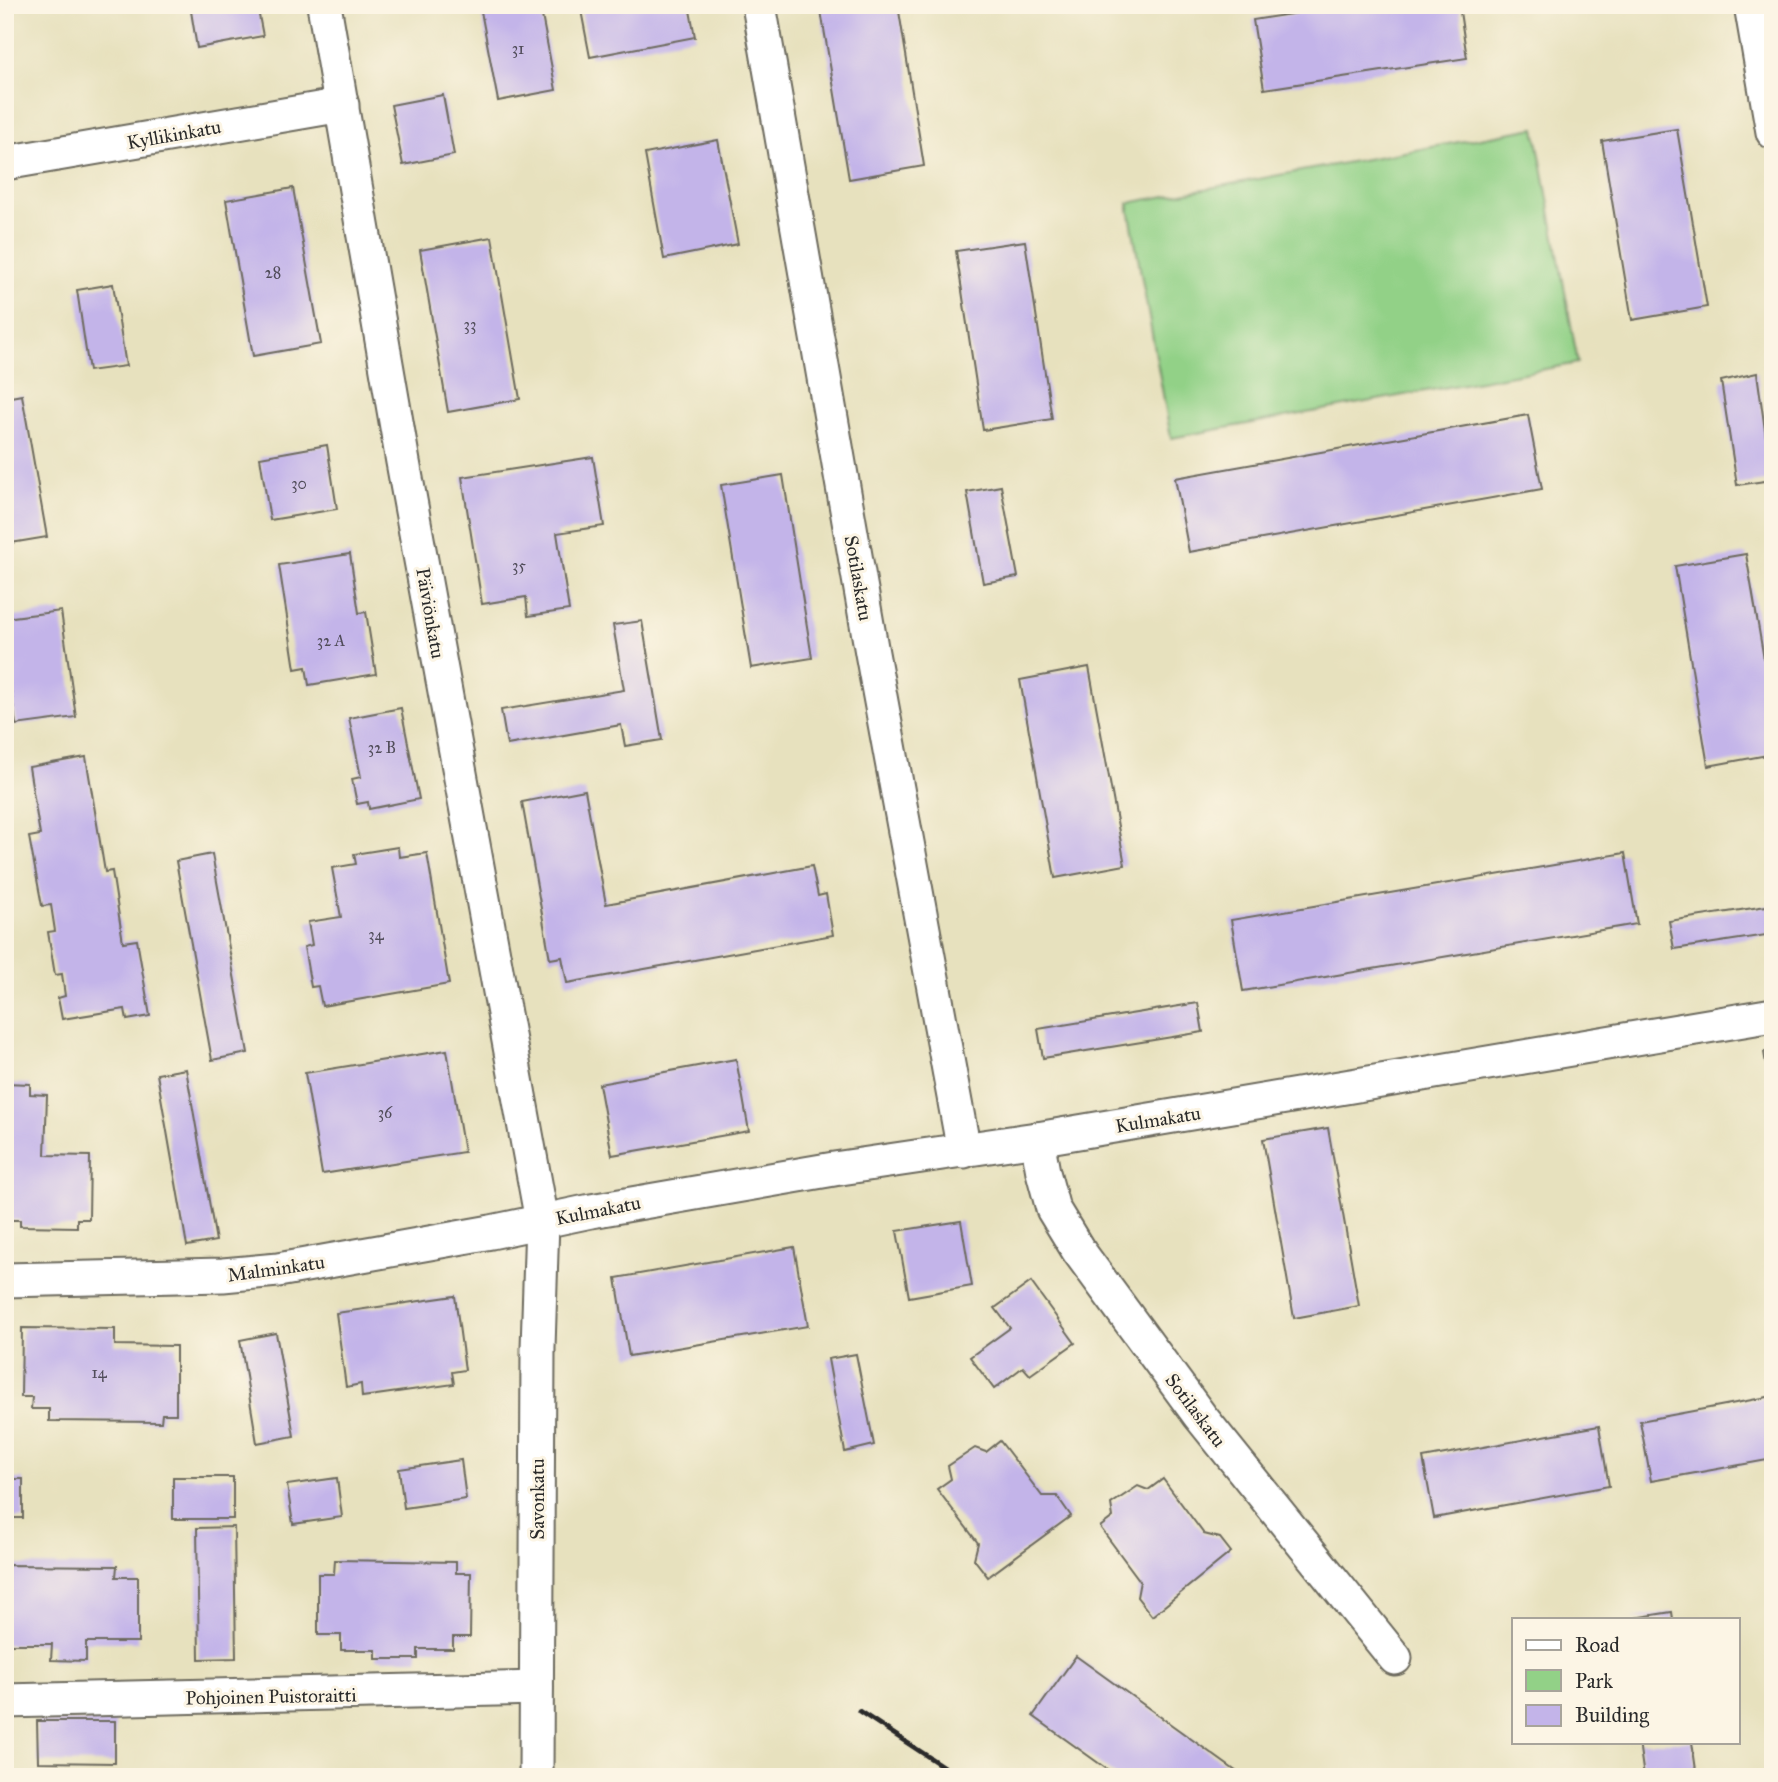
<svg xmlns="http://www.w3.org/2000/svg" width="1778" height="1782" viewBox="0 0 1778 1782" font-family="'IM FELL Great Primer',serif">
  <rect width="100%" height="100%" fill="#fcf5e5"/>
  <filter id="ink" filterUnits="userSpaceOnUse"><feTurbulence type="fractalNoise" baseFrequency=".0143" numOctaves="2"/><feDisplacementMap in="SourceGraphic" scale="14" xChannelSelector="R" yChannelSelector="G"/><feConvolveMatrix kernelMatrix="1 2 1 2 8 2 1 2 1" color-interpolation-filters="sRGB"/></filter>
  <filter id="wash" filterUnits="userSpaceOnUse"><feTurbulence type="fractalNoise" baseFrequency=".00686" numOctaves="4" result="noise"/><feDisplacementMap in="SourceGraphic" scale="28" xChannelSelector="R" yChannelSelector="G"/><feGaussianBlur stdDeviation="1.57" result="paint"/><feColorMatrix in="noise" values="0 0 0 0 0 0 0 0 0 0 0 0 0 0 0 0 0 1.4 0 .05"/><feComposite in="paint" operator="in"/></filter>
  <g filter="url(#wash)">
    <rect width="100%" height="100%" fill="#e7e1be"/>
    <path fill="#92d187" stroke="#5e7e59" stroke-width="2" d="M1535 128 1578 363 1171 438 1128 203Z"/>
    <g id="blocks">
      <g fill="#c3b4e9">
        <path d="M190 5H257L263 36 197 48Z"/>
        <path d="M540 5 556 90 498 101 480 6Z"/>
        <path d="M580 5H689L695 37 590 57Z"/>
        <path d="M820 5H898L924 166 849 179Z"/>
        <path d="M1350 5H1459L1467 58 1264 89 1253 20Z"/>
        <path d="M443 95 454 155 403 165 391 105Z"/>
        <path d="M1677 129 1707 307 1632 320 1602 141Z"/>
        <path d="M718 140 738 244 664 259 645 154Z"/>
        <path d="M293 188 321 344 253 356 226 200Z"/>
        <path d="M492 237 520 399 448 412 420 250Z"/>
        <path d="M1025 241 1052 419 983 430 956 251Z"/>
        <path d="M113 284 126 366 89 371 77 290Z"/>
        <path d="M1757 373 1772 480 1737 485 1721 381Z"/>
        <path d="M22 395 47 537 5 544V398Z"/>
        <path d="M1528 415 1542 489 1189 552 1175 478Z"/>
        <path d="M327 445 337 509 270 520 260 457Z"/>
        <path d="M593 457 604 526 557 533 569 610 528 616 526 597 482 604 462 477Z"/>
        <path d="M783 475 812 658 751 668 721 485Z"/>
        <path d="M1001 486 1018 577 983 583 967 492Z"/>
        <path d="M350 554 359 613 366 612 376 674 309 685 306 667 295 669 279 565Z"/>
        <path d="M1746 554 1773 712V754L1708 766 1675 566Z"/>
        <path d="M61 611 76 717 16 725 5 650V618Z"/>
        <path d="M642 621 662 740 625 746 621 725 507 745 501 710 624 690 613 625Z"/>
        <path d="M1089 667 1125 865 1055 878 1020 680Z"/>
        <path d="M401 708 419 799 369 809 368 802 357 804 352 779 361 777 349 718Z"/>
        <path d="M86 757 105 872 112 871 123 942 137 940 150 1016 127 1020 125 1009 62 1019 58 998 65 996 62 974 55 975 48 932 55 931 51 905 42 906 29 837 40 835 29 767Z"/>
        <path d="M585 790 606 904 812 866 818 896 826 894 833 935 567 983 562 957 550 959 522 802Z"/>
        <path d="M398 847 399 857 427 853 449 984 322 1006 318 986 311 987 304 947 312 945 308 922 341 917 332 868 356 864 354 854Z"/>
        <path d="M1625 853 1637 924 1243 991 1231 920Z"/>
        <path d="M212 854 248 1053 212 1060 176 861Z"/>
        <path d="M1773 905V934L1674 949 1669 921Z"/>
        <path d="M1198 1003 1203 1032 1043 1058 1038 1029Z"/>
        <path d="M447 1050 464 1152 322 1174 305 1073Z"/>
        <path d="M1773 1050V1094L1771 1095 1764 1052Z"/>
        <path d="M736 1059 749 1131 612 1155 599 1084Z"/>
        <path d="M186 1069 216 1241 187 1246 157 1074Z"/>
        <path d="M5 1083 30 1084V1094L47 1095 45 1155 90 1156 89 1219H77V1227L20 1226V1220H5Z"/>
        <path d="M1328 1128 1359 1306 1294 1318 1263 1139Z"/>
        <path d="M961 1221 972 1286 909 1297 897 1231Z"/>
        <path d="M794 1247 808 1326 629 1356 616 1278Z"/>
        <path d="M1031 1282 1075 1343 1030 1375 1023 1367 994 1389 970 1357 1010 1328 995 1308Z"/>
        <path d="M455 1296 465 1370 452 1372 454 1384 362 1397 361 1384 346 1387 336 1313Z"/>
        <path d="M22 1328 115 1329V1345L176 1346V1414H162L161 1422 49 1421V1409H31L32 1397H21Z"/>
        <path d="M276 1333 294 1436 257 1443 240 1340Z"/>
        <path d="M856 1354 874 1445 845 1452 828 1359Z"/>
        <path d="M1773 1396V1459L1651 1481 1640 1421Z"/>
        <path d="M1599 1426 1609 1486 1434 1518 1423 1458Z"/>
        <path d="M1000 1441 1042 1496H1057L1071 1516 988 1577 974 1559 978 1543 937 1489 951 1479 948 1466 975 1448 986 1452Z"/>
        <path d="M461 1460 466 1499 404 1508 399 1469Z"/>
        <rect x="173" y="1477" width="60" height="42"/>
        <path d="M337 1478 342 1517 293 1524 287 1485Z"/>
        <rect x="5" y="1479" width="18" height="39"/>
        <path d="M1163 1479 1204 1534 1220 1538 1231 1552 1152 1616 1137 1597 1140 1581 1100 1527 1113 1517 1111 1504 1138 1486 1148 1490Z"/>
        <path d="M234 1527 236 1658 199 1659 197 1528Z"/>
        <path d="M335 1560 456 1562V1573H471L470 1637H453V1649H418V1659H376V1650H341V1635H318V1574H334Z"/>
        <path d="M5 1565 117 1566 116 1577H138V1642H86V1661L51 1660 52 1644H5Z"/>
        <path d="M1672 1612 1673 1619H1633V1618Z"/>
        <path d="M1076 1656 1244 1777H1118L1033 1716Z"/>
        <path d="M37 1721H115V1763L38 1762Z"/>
        <path d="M1639 1742H1692L1697 1777H1644Z"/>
      </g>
    </g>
  </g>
  <g filter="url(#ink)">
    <use href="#blocks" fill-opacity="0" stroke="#6d6b5e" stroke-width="2"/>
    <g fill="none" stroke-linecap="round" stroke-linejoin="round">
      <defs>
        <g id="minor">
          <path d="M324 5 403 462 542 1221 538 1348 536 1777"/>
          <path d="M759 5 872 653 964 1151"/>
          <path d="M1751 5 1773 132"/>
          <path d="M5 163 342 105"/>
          <path d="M1037 1139 1043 1172 1053 1209 1078 1250 1200 1416 1395 1658"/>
          <path d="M5 1280 223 1275 278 1270 491 1232 591 1211 834 1169 1037 1139 1773 1015"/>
          <path d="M5 1701 536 1688"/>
        </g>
      </defs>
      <use href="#minor" stroke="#6d6b5e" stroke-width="37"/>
      <use href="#minor" stroke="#fff" stroke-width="33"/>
      <path stroke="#2b2b2b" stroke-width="5" d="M859 1711 959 1777"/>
    </g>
  </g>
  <g text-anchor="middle" stroke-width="6" stroke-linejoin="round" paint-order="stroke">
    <g font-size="16" fill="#514d5a">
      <text x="518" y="54">31</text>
      <text x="273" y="278">28</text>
      <text x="470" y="330">33</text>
      <text x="299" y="489">30</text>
      <text x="519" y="571">35</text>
      <text x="331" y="646">32 A</text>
      <text x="382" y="753">32 B</text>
      <text x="376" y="940">34</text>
      <text x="385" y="1118">36</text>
      <text x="99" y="1378">14</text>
    </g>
    <g font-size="19" fill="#2b2b2b" stroke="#fcf5e5">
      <text transform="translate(174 134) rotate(-10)" y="7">Kyllikinkatu</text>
      <text transform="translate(859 578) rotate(80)" y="7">Sotilaskatu</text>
      <text transform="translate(431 613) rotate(80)" y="7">Päiviönkatu</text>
      <text transform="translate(1158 1119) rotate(-9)" y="7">Kulmakatu</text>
      <text transform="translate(598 1210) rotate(-11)" y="7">Kulmakatu</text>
      <text transform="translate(276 1268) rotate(-8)" y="7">Malminkatu</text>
      <text transform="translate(1196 1410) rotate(53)" y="7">Sotilaskatu</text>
      <text transform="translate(537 1499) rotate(-90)" y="7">Savonkatu</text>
      <text transform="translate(271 1696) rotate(-1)" y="7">Pohjoinen Puistoraitti</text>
    </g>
  </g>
  <rect width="1778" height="1782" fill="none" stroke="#fcf5e5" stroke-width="28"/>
  <rect x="1512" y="1618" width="228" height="126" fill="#fcf5e5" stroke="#a8a49b" stroke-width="2"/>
  <rect x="1526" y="1640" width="35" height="10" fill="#ffffff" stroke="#a8a49b" stroke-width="2"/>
  <text x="1575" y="1652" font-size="21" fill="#2b2b2b">Road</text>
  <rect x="1526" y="1670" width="35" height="21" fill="#92d187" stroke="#a8a49b" stroke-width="2"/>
  <text x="1575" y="1688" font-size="21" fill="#2b2b2b">Park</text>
  <rect x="1526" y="1705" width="35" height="21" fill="#c3b4e9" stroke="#a8a49b" stroke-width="2"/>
  <text x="1575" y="1722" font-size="21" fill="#2b2b2b">Building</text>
</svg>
